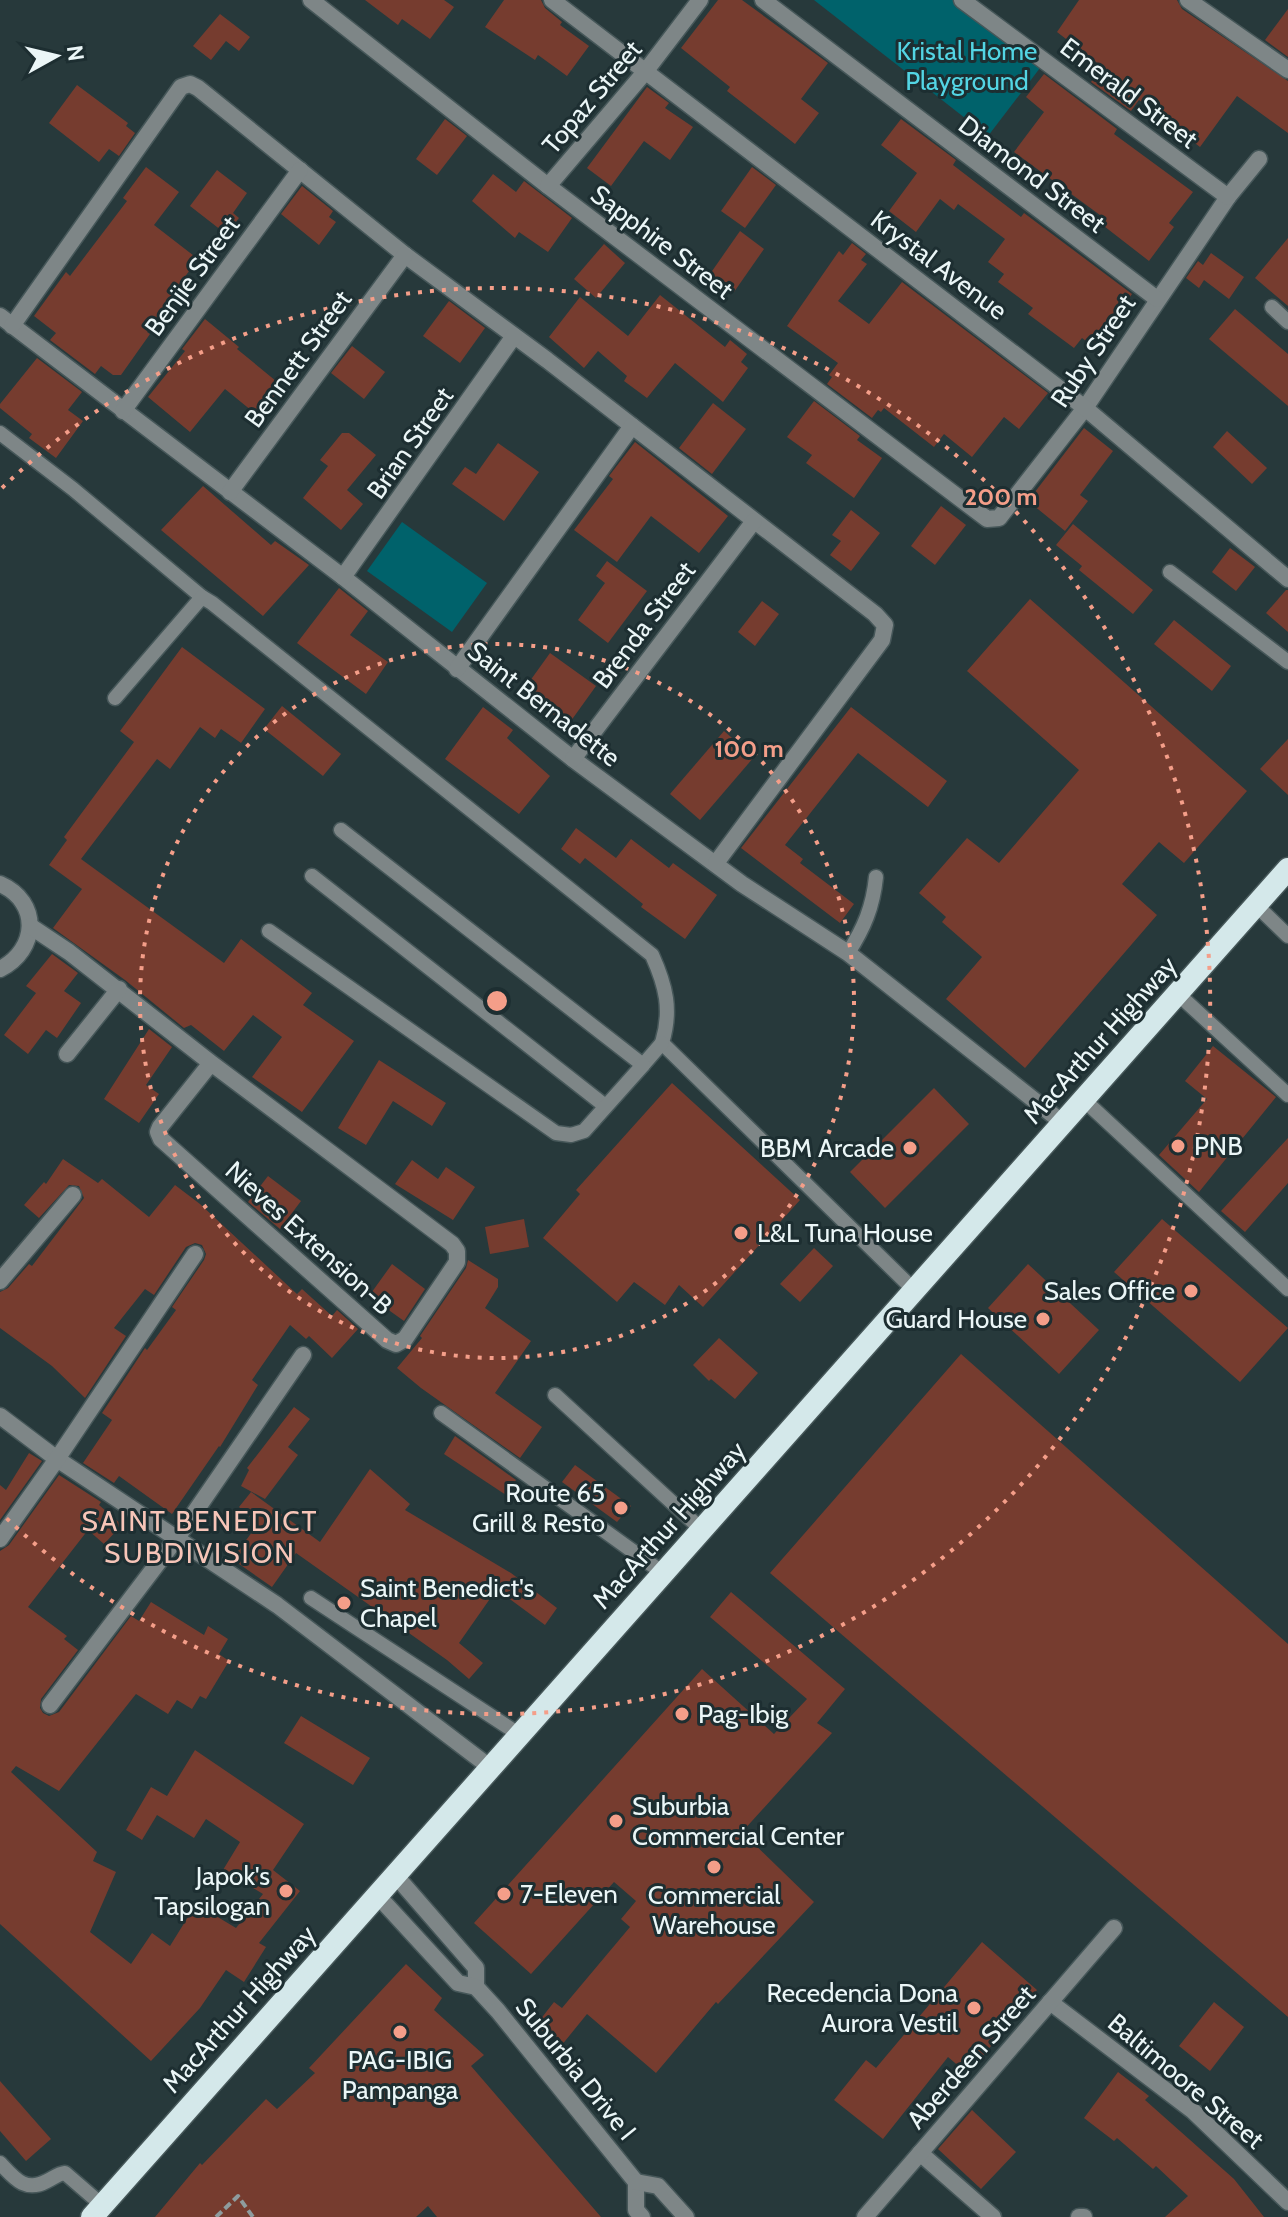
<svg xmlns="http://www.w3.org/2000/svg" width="1288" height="2217" viewBox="0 0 1288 2217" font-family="Cabin,sans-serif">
  <rect width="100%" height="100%" fill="#27393b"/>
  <g fill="#00626b">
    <path d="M814 0H953L1040 68 988 136Z"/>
    <path d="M402 522 487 583 452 632 367 571Z"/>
  </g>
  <g fill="#763c2f">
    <path d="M365 0H444L454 7 430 39 402 19 398 25Z"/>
    <path d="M504 0H541L545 8 562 22 560 25 589 46 567 76 538 55 535 60 485 27Z"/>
    <path d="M718 0H742L828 63 801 99 819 113 795 144 727 91 730 87 681 48Z"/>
    <path d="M1079 0H1177L1182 9 1288 81V133L1237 96 1200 147 1139 100 1131 111 1091 82 1101 66 1057 32Z"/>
    <path d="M1288 9V57L1265 40Z"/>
    <path d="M220 14 250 37 239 51 226 41 211 60 193 46Z"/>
    <path d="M1044 74 1117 129 1114 134 1193 192 1169 223 1174 227 1149 261 1100 223 1104 218 1014 152 1044 112 1026 97Z"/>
    <path d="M77 85 128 123 126 126 135 133 119 156 109 149 99 162 49 123Z"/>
    <path d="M647 87 669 103 665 108 693 127 670 160 644 141 611 186 587 168Z"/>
    <path d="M445 119 467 136 437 175 416 159Z"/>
    <path d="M901 119 956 160 953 165 1021 217 1024 213 1132 294 1095 348 1082 338 1074 348 1028 314 1033 308 998 282 1004 274 988 262 1005 239 958 204 954 210 940 199 916 232 889 211 917 173 881 145Z"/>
    <path d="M146 167 179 192 154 225 198 259 167 301 170 303 147 332 150 334 121 375H113L101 366 95 374 50 340 56 333 34 316 66 272 70 276 127 201 123 198Z"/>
    <path d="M752 167 776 185 745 228 721 211Z"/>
    <path d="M217 170 247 193 233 213 239 218 226 234 190 206Z"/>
    <path d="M493 174 516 192 524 181 572 218 548 252 519 232 515 238 472 201Z"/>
    <path d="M302 186 333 211 329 217 336 222 319 245 281 214Z"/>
    <path d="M740 231 764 249 734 292 710 274Z"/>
    <path d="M1288 238V306L1255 278Z"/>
    <path d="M852 243 866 254 861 260 867 264 838 301 869 324 902 282 1048 393 1019 429 1004 417 972 457 944 434 934 447 884 408 881 412 878 410 872 418 827 384 832 377 829 375 838 363 787 326 839 251 843 255Z"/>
    <path d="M604 244 625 263 596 298 574 279Z"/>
    <path d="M1211 253 1244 277 1229 299 1204 280 1199 288 1186 278 1198 261 1203 265Z"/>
    <path d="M660 295 725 347 730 340 747 354 741 362 748 368 723 402 675 363 647 398 624 381 627 376 598 351 584 368 549 337 580 297 628 336Z"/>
    <path d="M449 301 485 328 460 363 423 336Z"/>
    <path d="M1235 309 1288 354V406L1209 339Z"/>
    <path d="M205 319 239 347 237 349 282 386 258 416 225 389 190 432 148 397 185 351 182 349Z"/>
    <path d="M352 346 385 372 364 399 331 373Z"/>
    <path d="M37 358 82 392 68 410 83 421 56 458 29 438 32 434 0 408V404Z"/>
    <path d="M814 401 860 436 857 440 882 458 854 498 806 463 812 455 787 437Z"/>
    <path d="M713 403 746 429 712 474 679 448Z"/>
    <path d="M1084 428 1113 451 1080 495 1088 501 1065 531 1028 501Z"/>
    <path d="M1227 431 1267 468 1252 484 1213 447Z"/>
    <path d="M342 433H349L376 455 347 490 363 504 341 530 303 498 328 466 320 460Z"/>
    <path d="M635 442 728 516 699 553 651 516 617 562 574 530 613 479 609 476Z"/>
    <path d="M498 443 539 472 504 521 452 484 465 467 476 474Z"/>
    <path d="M203 486 271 545 275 541 309 565 263 616 161 530Z"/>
    <path d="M941 506 966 525 935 565 911 546Z"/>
    <path d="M851 510 880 533 851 571 830 555 841 541 832 535Z"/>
    <path d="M1073 524 1153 590 1133 614 1079 570 1082 566 1056 545Z"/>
    <path d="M1230 548 1255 567 1236 591 1212 572Z"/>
    <path d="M607 561 647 591 608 643 578 620 605 583 596 576Z"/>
    <path d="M339 588 368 611 350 635 388 662 366 694 297 643Z"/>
    <path d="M1286 590H1288V632L1266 613Z"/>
    <path d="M1030 599 1247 791 1184 863 1159 842 1122 884 1157 915 1025 1068 946 999 982 957 942 922 946 917 919 893 967 838 999 863 1079 770 967 671Z"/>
    <path d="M762 601 779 614 755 646 738 632Z"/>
    <path d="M1174 620 1231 666 1212 691 1154 644Z"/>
    <path d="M182 647 265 709 241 743 221 729 215 738 200 727 170 769 157 759 81 859 224 963 241 939 312 993 303 1005 354 1041 302 1112 252 1077 282 1037 253 1015 224 1051 191 1025 184 1028 125 980 53 928 82 889 49 865 67 840 64 837 134 742 120 731Z"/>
    <path d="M550 653 596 686 568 725 522 692Z"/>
    <path d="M282 706 341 754 323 776 264 729Z"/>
    <path d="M483 707 513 730 507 738 550 776 519 814 445 759Z"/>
    <path d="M851 707 947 781 928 807 858 753 785 845 803 859 800 863 854 904 840 923 741 848Z"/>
    <path d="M724 731 754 757 700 820 670 794Z"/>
    <path d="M1288 739V795L1260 769Z"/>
    <path d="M576 828 616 858 631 839 669 868 673 863 717 895 685 939 641 907 643 904 585 858 580 864 561 849Z"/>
    <path d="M52 954 78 973 64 991 81 1003 57 1038 46 1030 28 1054 4 1035 36 993 26 986Z"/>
    <path d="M149 1029 172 1047 146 1085 159 1094 139 1123 104 1099Z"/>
    <path d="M1213 1046 1276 1097 1199 1192 1159 1155 1207 1099 1185 1081Z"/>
    <path d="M379 1060 446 1103 432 1126 393 1101 366 1145 338 1128Z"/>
    <path d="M672 1083 800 1200 703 1307 679 1285 665 1305 634 1282 617 1302 543 1238 580 1194 576 1190Z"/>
    <path d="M934 1088 969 1124 885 1208 850 1172Z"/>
    <path d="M1288 1138V1183L1245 1232 1221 1211Z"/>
    <path d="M63 1159 98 1183 102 1179 149 1217 175 1185 200 1204 297 1294 302 1289 332 1316 337 1310 358 1329 332 1358 309 1336 306 1339 290 1325 252 1380 258 1385 220 1447 219 1446 172 1514 119 1476 114 1483 83 1463 112 1420 102 1413 145 1348 147 1350 176 1310 172 1307 204 1260 206 1254 202 1245 195 1243 186 1247 154 1295 145 1289 114 1328 126 1336 85 1398 52 1366 0 1328V1292L8 1288 29 1264 32 1266 84 1198 79 1186 69 1185 39 1218 24 1205 44 1182 46 1184Z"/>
    <path d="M412 1160 438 1179 446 1167 475 1187 453 1220 395 1184Z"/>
    <path d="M268 1176 301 1201 280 1229 248 1202Z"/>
    <path d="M524 1219 529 1247 490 1254 485 1227Z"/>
    <path d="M1162 1219 1288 1328 1240 1382 1114 1272Z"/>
    <path d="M814 1248 833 1266 800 1302 780 1284Z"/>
    <path d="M468 1260 498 1279V1287L485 1308 531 1341 495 1393 542 1427 520 1458 421 1388 397 1368 422 1338 420 1336 466 1268Z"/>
    <path d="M392 1264 425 1289 404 1321 369 1296Z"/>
    <path d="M1028 1264 1099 1330 1059 1374 988 1308Z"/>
    <path d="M719 1338 758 1373 735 1399 711 1379 709 1381 693 1365Z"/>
    <path d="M961 1354 1288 1644V2017L770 1573Z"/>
    <path d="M294 1407 310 1419 288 1447 298 1455 265 1499 241 1486 249 1470 247 1468Z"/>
    <path d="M455 1436 516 1480 506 1495 444 1454Z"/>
    <path d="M29 1453 42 1461 0 1520V1485L6 1490Z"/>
    <path d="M575 1465 631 1506 617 1522 562 1482Z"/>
    <path d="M370 1469 410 1504 405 1510 511 1573 557 1608 545 1625 500 1592 498 1596 494 1593 459 1643 483 1663 469 1679 447 1660 296 1553 272 1587 232 1559 258 1524 239 1507 251 1492 320 1542Z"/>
    <path d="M59 1475 101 1502 99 1505 122 1525 104 1544 88 1530 28 1607 67 1636 64 1639 78 1650 41 1699 40 1708 43 1713 49 1716 59 1712 131 1616 139 1621 151 1602 204 1635 208 1626 228 1639 219 1654 229 1661 206 1699 200 1696 192 1709 177 1700 168 1714 136 1694 59 1791 16 1766 11 1772 97 1852 93 1861 116 1872 90 1932 131 1964 152 1933 170 1946 196 1904 236 1928 263 1894 223 1870 240 1842 206 1819 194 1838 157 1815 142 1840 126 1830 151 1787 167 1796 195 1750 304 1824 273 1870 300 1891 259 1943 266 1947 244 1982 226 1970 200 2008 151 2061 0 1924V1551L9 1545Z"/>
    <path d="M731 1592 845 1689 817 1723 832 1733 742 1832 814 1902 718 2004 716 2002 656 2073 587 2014 561 2046 536 2025 554 2002 562 2008 630 1927 621 1919 636 1901 614 1882 531 1974 474 1923 702 1669 774 1734 807 1699 710 1617Z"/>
    <path d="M301 1716 370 1758 353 1785 284 1743Z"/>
    <path d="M982 1942 1037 1990 968 2074 948 2057 883 2139 834 2100 866 2060 876 2068Z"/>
    <path d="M406 1964 442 1998 434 2010 484 2055 471 2066 601 2217H437L428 2206 416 2217H155L200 2163 202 2165 266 2099 277 2109 315 2073 309 2068Z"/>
    <path d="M1214 2002 1244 2027 1210 2071 1179 2046Z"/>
    <path d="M1118 2072 1149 2096 1145 2100 1234 2179 1264 2217H1165L1188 2196 1156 2166 1153 2169 1117 2138 1114 2141 1084 2118Z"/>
    <path d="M0 2081 51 2139 26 2161 0 2131Z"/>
    <path d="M972 2110 1016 2152 981 2189 938 2149Z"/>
  </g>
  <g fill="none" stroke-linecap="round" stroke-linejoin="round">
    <defs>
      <g id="service">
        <path d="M1272 307 1288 322"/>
        <path d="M0 433 73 489 202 597"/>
        <path d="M1170 572 1288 662"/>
        <path d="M115 698 202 597 212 603 652 955C666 986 672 1010 662 1043L915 1291"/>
        <path d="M341 830 643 1065 662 1043"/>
        <path d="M312 876 604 1105"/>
        <path d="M1257 906 1288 936"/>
        <path d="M269 931 556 1133 571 1135 584 1131 643 1065"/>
        <path d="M848 953C864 928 873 907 876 877"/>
        <path d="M1178 994 1288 1095"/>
        <path d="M1084 1100 1288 1289"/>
        <path d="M555 1395 702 1530"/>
        <path d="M441 1413 663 1573"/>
        <path d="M311 1598 520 1735"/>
        <path d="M0 2163C14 2178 25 2193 47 2181 54 2178 57 2174 65 2173L102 2205"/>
      </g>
      <g id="minor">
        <path d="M311 0 548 186 987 519 999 518 1085 408 1228 197 1259 159"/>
        <path d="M552 0 1085 408 1288 579"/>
        <path d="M763 0 1157 299"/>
        <path d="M962 0 1228 197"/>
        <path d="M1188 0 1288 70"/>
        <path d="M548 186 645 72 700 0"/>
        <path d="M0 316 343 577 573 759 742 884 848 953 1063 1123"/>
        <path d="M12 326 181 87 190 84 198 88 405 255 547 360 875 614 885 625 882 640 716 863"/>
        <path d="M123 411 300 170"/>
        <path d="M230 492 405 255"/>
        <path d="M343 577 514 336"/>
        <path d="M457 669 632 426"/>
        <path d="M573 759 754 521"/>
        <path d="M0 884C41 902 38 950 0 969"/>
        <path d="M30 926 69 952 211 1063 452 1244 457 1251V1262L405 1339 396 1344 387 1340 161 1139 158 1132 160 1127 211 1063"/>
        <path d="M67 1054 119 989"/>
        <path d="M0 1281 73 1195"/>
        <path d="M0 1416 57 1459 277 1605 491 1768"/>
        <path d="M0 1539 57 1459 195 1254"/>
        <path d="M50 1705 177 1538 303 1355"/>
        <path d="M396 1876 476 1968V1987"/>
        <path d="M378 1896 458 1983 476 1987 498 2011 636 2182V2210L642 2217"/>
        <path d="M1050 2002 1193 2111 1288 2202"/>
        <path d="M920 2153 993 2217"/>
        <path d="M636 2182 658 2186 686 2217"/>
        <path d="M865 2217 1114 1928"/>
        <path d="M1079 2217H1084"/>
      </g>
      <path id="trunk" d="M92 2217 1288 869"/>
    </defs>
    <use href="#service" stroke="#465759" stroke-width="17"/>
    <use href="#minor" stroke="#465759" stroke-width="19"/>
    <use href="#trunk" stroke="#465759" stroke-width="25"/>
    <path stroke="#8e9c9e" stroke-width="4" stroke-dasharray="8 4" stroke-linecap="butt" d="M216 2217 238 2196 253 2217"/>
    <use href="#service" stroke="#7e8687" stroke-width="14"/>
    <use href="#minor" stroke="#7e8687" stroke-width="16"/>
    <use href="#trunk" stroke="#d4e8ea" stroke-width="22"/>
  </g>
  <g fill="none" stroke="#f49e89" stroke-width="4" stroke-dasharray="4 8">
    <circle cx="497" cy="1001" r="357"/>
    <path d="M2 488A713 713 0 1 1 2 1514"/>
  </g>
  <g fill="#f49e89" stroke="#1d2e31" stroke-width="3">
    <circle cx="1178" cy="1146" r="8"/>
    <circle cx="910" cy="1148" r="8"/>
    <circle cx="741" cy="1233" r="8"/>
    <circle cx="1191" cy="1291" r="8"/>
    <circle cx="1043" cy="1319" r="8"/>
    <circle cx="621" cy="1508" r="8"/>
    <circle cx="344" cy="1603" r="8"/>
    <circle cx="682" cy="1714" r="8"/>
    <circle cx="616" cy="1821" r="8"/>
    <circle cx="714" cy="1867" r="8"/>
    <circle cx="286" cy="1891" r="8"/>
    <circle cx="504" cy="1894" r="8"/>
    <circle cx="974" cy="2008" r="8"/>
    <circle cx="400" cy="2032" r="8"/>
  </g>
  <g text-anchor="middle" stroke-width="6" stroke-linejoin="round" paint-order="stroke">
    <g font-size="26" fill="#53d5e4" stroke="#1d2e31">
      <text x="967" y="60">Kristal Home<tspan x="967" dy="30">Playground</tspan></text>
    </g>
    <g font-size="26" fill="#ebf6f7" stroke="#1d2e31">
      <text transform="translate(1129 93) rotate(37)" y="9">Emerald Street</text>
      <text transform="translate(592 97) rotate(-50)" y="9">Topaz Street</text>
      <text transform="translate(1032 174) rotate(37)" y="9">Diamond Street</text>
      <text transform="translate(662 242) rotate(37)" y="9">Sapphire Street</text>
      <text transform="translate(939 265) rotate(37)" y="9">Krystal Avenue</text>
      <text transform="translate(192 276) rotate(-54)" y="9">Benjie Street</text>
      <text transform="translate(1093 351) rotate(-56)" y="9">Ruby Street</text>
      <text transform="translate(298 359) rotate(-54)" y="9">Bennett Street</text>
      <text transform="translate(410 443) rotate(-55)" y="9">Brian Street</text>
      <text transform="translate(644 625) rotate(-53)" y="9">Brenda Street</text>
      <text transform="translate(544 704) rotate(38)" y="9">Saint Bernadette</text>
      <text transform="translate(1100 1040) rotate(-48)" y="9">MacArthur Highway</text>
      <text transform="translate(309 1238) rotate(42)" y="9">Nieves Extension-B</text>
      <text transform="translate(669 1525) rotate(-48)" y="9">MacArthur Highway</text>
      <text transform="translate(239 2009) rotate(-48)" y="9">MacArthur Highway</text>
      <text transform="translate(971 2057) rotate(-49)" y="9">Aberdeen Street</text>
      <text transform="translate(576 2069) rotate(51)" y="9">Suburbia Drive I</text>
      <text transform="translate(1186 2081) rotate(40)" y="9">Baltimoore Street</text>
    </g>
    <g font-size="26" fill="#ebf6f7" stroke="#1d2e31" text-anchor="start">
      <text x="1194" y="1155">PNB</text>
      <text x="894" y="1157" text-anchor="end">BBM Arcade</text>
      <text x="757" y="1242">L&amp;L Tuna House</text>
      <text x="1175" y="1300" text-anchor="end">Sales Office</text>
      <text x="1027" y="1328" text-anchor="end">Guard House</text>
      <text x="605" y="1502" text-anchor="end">Route 65<tspan x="605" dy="30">Grill &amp; Resto</tspan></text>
      <text x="360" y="1597">Saint Benedict's<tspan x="360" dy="30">Chapel</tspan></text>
      <text x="698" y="1723">Pag-Ibig</text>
      <text x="632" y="1815">Suburbia<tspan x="632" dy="30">Commercial Center</tspan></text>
      <text x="270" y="1885" text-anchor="end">Japok's<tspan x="270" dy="30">Tapsilogan</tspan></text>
      <text x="520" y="1903">7-Eleven</text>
      <text x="714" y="1904" text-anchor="middle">Commercial<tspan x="714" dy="30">Warehouse</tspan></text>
      <text x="958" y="2002" text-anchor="end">Recedencia Dona<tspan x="958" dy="30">Aurora Vestil</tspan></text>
      <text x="400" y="2069" text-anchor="middle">PAG-IBIG<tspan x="400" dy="30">Pampanga</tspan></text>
    </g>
    <g font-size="28" letter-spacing="2" fill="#f7c5b8" stroke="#1d2e31">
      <text x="200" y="1531">SAINT BENEDICT<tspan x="200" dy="32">SUBDIVISION</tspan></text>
    </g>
  </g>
  <circle cx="497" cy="1001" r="12" fill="#f49e89" stroke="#1d2e31" stroke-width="4"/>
  <g font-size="24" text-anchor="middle" font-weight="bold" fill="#f49e89" stroke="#1d2e31" stroke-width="6" stroke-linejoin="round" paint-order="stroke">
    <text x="1001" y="505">200 m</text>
    <text x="749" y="757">100 m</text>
  </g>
  <g transform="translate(56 56) rotate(82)" stroke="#1d2e31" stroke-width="6" paint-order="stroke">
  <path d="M0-6L14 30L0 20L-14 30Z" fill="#ebf6f7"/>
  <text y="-12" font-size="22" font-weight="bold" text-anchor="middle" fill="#ebf6f7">N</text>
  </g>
</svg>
